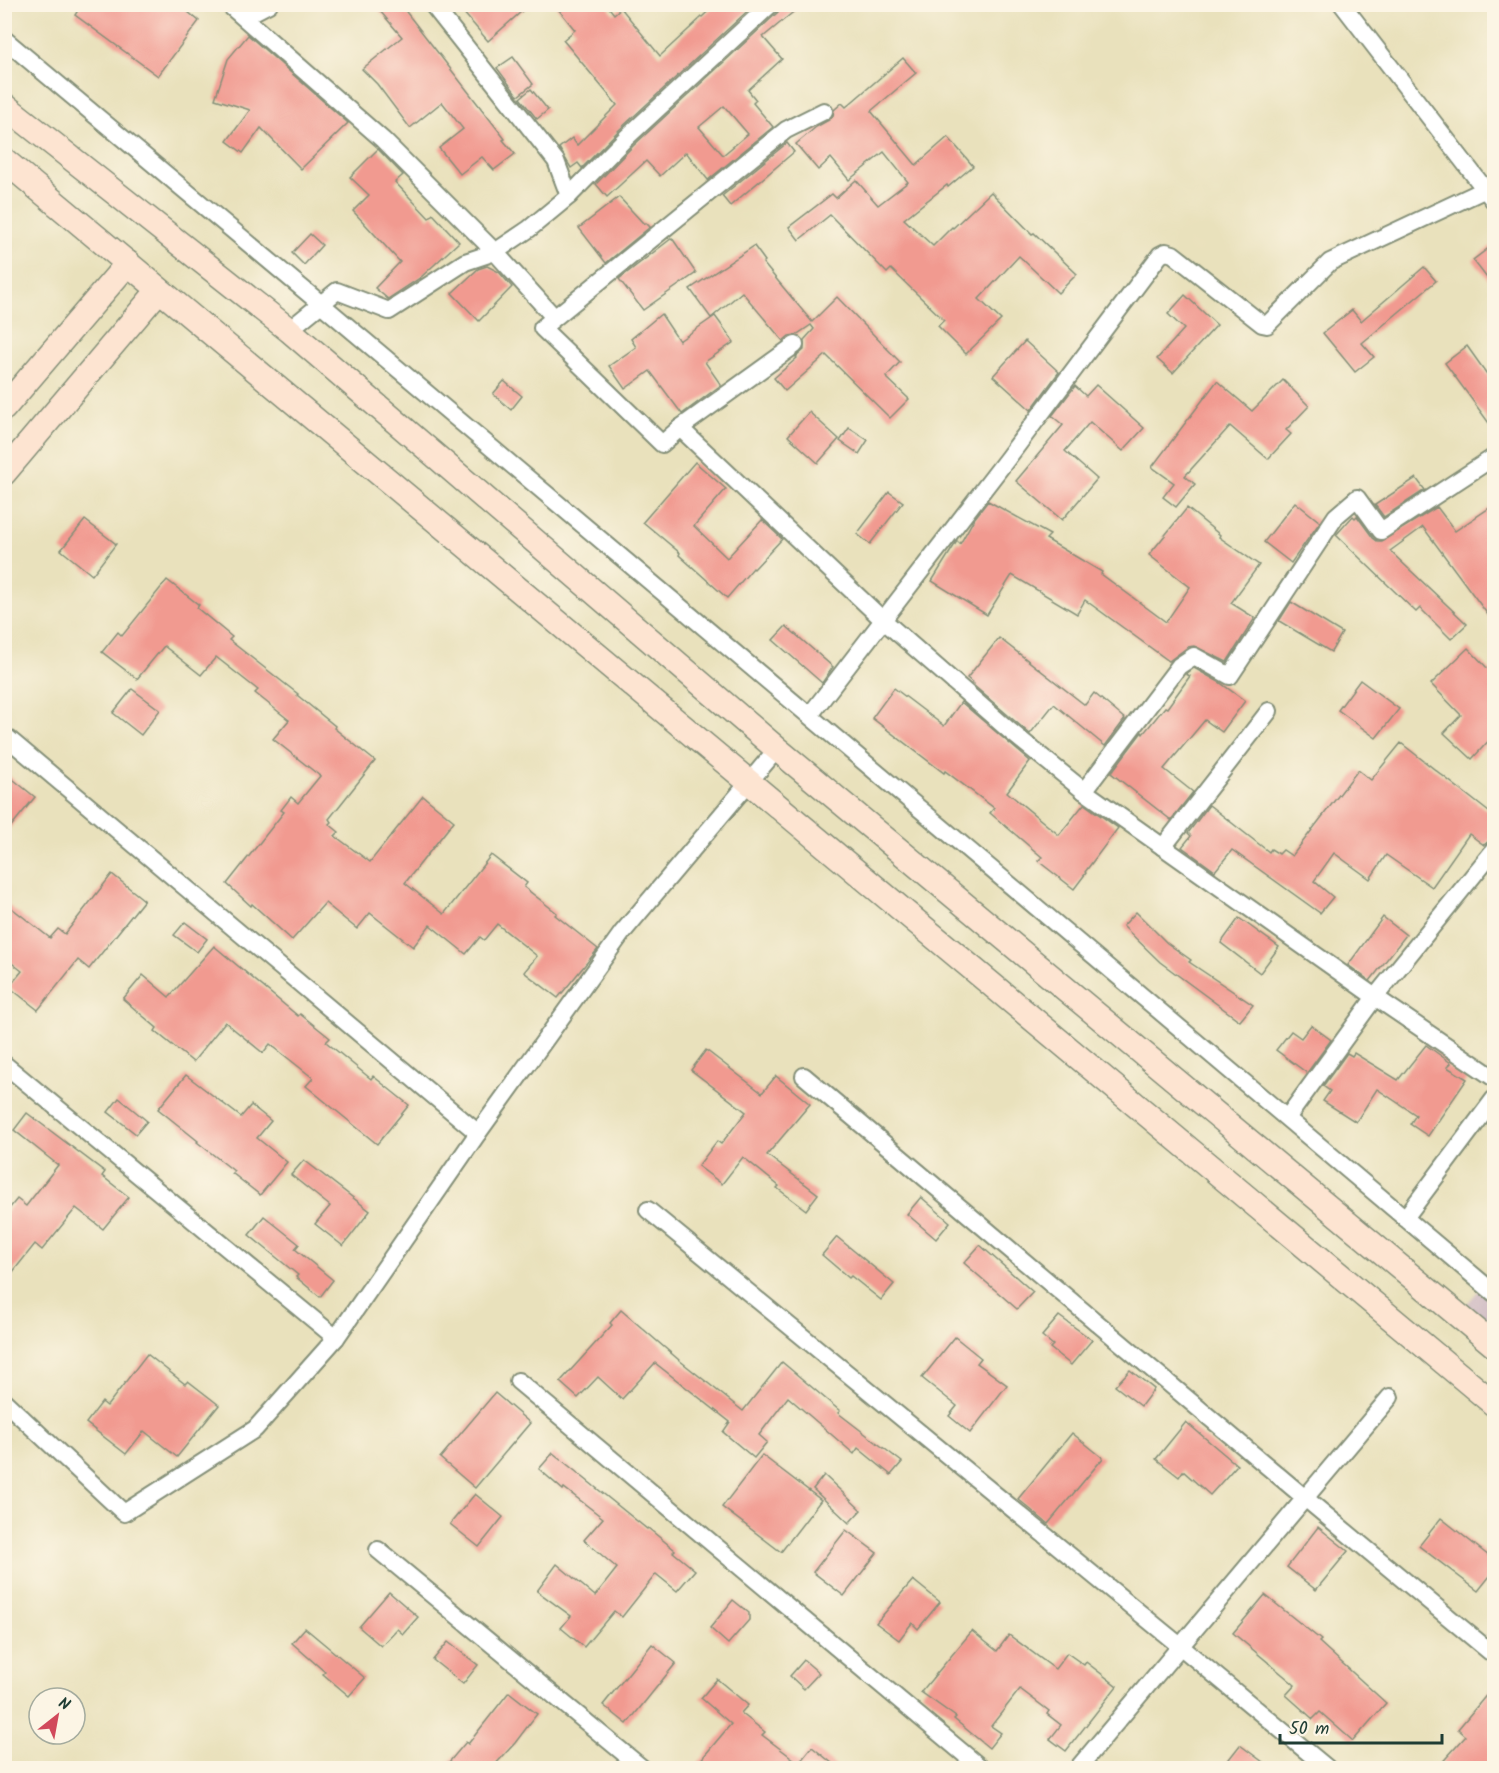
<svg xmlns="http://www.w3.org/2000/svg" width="1499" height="1773" viewBox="0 0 1499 1773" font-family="Kalam,sans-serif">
  <rect width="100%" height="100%" fill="#fcf5e5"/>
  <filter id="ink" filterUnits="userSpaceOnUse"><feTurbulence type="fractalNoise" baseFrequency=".0167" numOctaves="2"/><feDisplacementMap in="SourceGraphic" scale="12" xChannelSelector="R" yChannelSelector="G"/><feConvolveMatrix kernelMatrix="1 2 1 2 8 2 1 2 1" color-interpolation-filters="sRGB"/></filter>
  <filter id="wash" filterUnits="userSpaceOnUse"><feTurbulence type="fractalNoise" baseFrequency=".008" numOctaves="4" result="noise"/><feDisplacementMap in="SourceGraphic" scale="24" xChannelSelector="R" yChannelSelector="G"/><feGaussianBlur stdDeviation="1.35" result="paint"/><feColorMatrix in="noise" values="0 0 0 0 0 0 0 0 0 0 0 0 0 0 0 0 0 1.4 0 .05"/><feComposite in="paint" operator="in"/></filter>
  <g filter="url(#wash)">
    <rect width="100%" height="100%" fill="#e9e1bc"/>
    <path fill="#d2bec5" d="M1494 1273V1345L1458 1314Z"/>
    <g id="blocks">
      <g fill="#f19a90" fill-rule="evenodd">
        <path d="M82 4H178L199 21 158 76 75 15Z"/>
        <path d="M374 4H400L505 139 503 140 515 154 494 170 482 157 460 174 439 148 463 129 442 102 410 128 377 84 362 69 402 37Z"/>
        <path d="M456 4H530L488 41Z"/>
        <path d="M554 4H606L614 14 621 8 660 56 716 4H755L619 130 582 168 578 163 571 168 559 148 572 138 577 145 617 105 563 40 575 30Z"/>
        <path d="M781 4H803L763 37 782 59 748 90 756 100 753 103 773 127 708 180 686 152 660 176 646 161 607 197 596 184 633 146 778 12ZM724 106 748 134 723 155 699 127Z"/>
        <path d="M248 35 348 123 301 169 261 128 243 153 227 141 250 110 215 99 228 59Z"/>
        <path d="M513 57 533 84 518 96 497 68Z"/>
        <path d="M903 58 916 73 871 111 916 165 948 137 973 166 948 187 947 185 904 219 933 246 952 227 953 228 991 192 1032 234 1034 233 1077 274 1058 293 1019 256 979 299 1001 320 966 354 938 326 944 320 891 269 887 273 830 215 799 240 789 227 832 194 836 198 856 180 878 205 908 182 884 152 849 180 831 158 818 170 796 144 816 127 829 120 833 116 834 110 842 103 846 107Z"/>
        <path d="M531 89 548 110 537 119 520 98Z"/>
        <path d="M787 143 794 152 730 206 722 196Z"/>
        <path d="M378 149 403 175 395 182 429 218 433 214 459 242 420 278 388 299 375 288 400 262 353 211 369 195 350 177Z"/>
        <path d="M619 197 644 224 646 223 650 227 606 263 579 228Z"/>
        <path d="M310 234 322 245 304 265 292 253Z"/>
        <path d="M672 238 696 273 643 310 619 279Z"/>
        <path d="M1494 244V287L1473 260Z"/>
        <path d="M754 246 765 261 763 263 812 322 837 297 900 362 886 377 909 399 890 418 826 355 785 391 774 378 797 358 796 357 804 350V340L814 329 811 325 796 335 789 336 783 341 742 292 711 318 690 289Z"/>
        <path d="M487 266 499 272 512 287 479 321 452 293 478 269Z"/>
        <path d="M1424 267 1436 281 1362 343 1374 357 1355 372 1323 333 1352 310 1361 321Z"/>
        <path d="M1185 295 1217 325 1173 373 1157 359 1184 329 1168 314Z"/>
        <path d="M661 314 679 341 715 316 734 342 705 362 721 385 682 414 650 371 625 389 609 366 636 347 631 339Z"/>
        <path d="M1025 341 1059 372 1031 410 993 376Z"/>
        <path d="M1467 346 1494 384V430L1445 363Z"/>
        <path d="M1283 380 1309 406 1286 430 1291 434 1268 459 1230 426 1185 476 1195 484 1176 507 1163 497 1174 483 1152 467 1217 381 1252 411Z"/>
        <path d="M504 381 522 396 511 410 493 394Z"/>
        <path d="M1096 385 1144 428 1123 451 1090 422 1065 451 1097 479 1062 520 1016 481 1063 425 1052 416 1075 386 1086 396Z"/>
        <path d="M809 412 839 439 818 463 788 436Z"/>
        <path d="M849 428 868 440 859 454 840 441Z"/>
        <path d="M695 462 726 489 694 526 727 558 762 520 782 539 754 569 753 568 727 598 679 555 680 553 643 522Z"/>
        <path d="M1416 478 1425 490 1384 517 1375 505Z"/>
        <path d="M889 492 903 502 870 544 857 534Z"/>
        <path d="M988 501 1050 535 1046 539 1102 572 1101 574 1166 622 1190 587 1149 555 1187 508 1220 535 1219 537 1259 565 1231 603 1255 618 1227 662 1194 646 1188 647 1169 661 1085 600 1077 614 1012 575 987 615 932 581 957 541 960 544 974 519Z"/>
        <path d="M1295 502 1320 522 1291 563 1264 542Z"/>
        <path d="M1494 505V623L1423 527 1390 551 1467 624 1451 639 1420 608 1416 612 1336 535 1353 516 1355 518 1357 516 1373 538 1377 541H1382L1437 507 1455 531Z"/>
        <path d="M85 520 116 544 92 575 61 550Z"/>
        <path d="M167 580 199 605 197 608 232 637 229 640 298 694 297 695 335 726 334 728 375 761 329 819 331 822 329 824 339 832 335 836 370 862 423 796 454 821 405 883 444 914 491 855 527 883 524 887 557 913 555 915 598 949 558 998 524 972 537 956 497 924 484 940 480 937 466 954 430 925 413 947 370 913 357 929 325 903 292 940 252 904 251 906 227 884 284 812 281 810 291 797 298 803 320 776 273 739 289 720 255 693 258 690 216 657 201 675 164 646 137 679 102 652 118 632 122 636Z"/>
        <path d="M1291 602 1342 633 1331 652 1279 621Z"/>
        <path d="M786 626 833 667 822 683 773 640Z"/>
        <path d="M999 638 1085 705 1094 693 1125 719 1105 746 1054 704 1030 734 973 685 974 684 967 678Z"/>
        <path d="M1468 648 1494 675V735L1472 759 1444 733 1461 715 1431 684Z"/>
        <path d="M1194 668 1219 682 1245 701 1222 732 1205 720 1164 769 1193 792 1171 820 1111 773 1142 732 1143 734 1165 707 1167 708 1190 676 1186 674Z"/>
        <path d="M1360 680 1399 709 1376 738 1338 710Z"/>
        <path d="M894 688 944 726 961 702 1030 761 1007 792 1059 835 1084 804 1118 828 1085 872 1086 873 1074 889 1038 861 1042 857 990 813 994 808 945 771 944 773 872 718Z"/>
        <path d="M132 689 160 710 141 735 113 713Z"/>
        <path d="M1401 743 1494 816V840H1490L1484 845 1469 834 1432 887 1386 855 1370 879 1334 853 1314 881 1333 897 1320 913 1232 850 1215 871 1182 847 1191 836 1188 833 1209 805 1269 852 1271 849 1279 854 1283 850 1292 856 1358 770 1371 780Z"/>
        <path d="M4 772 35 797 4 835Z"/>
        <path d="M112 874 144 900 89 969 78 960 38 1010 9 987 22 971 4 957V902L50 938 58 929 65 934Z"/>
        <path d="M1136 912 1167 943 1191 960 1189 962 1253 1005 1240 1021 1160 962 1123 926Z"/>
        <path d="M1383 917 1406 935 1370 981 1348 965Z"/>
        <path d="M1239 918 1279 947 1260 973 1221 943Z"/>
        <path d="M185 922 207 939 197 952 174 935Z"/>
        <path d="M214 946 298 1016 300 1014 330 1038 326 1042 371 1079 373 1076 409 1105 377 1144 306 1086 313 1078 270 1044 263 1053 225 1022 193 1062 155 1031 157 1028 123 999 143 975 169 997Z"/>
        <path d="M1311 1025 1331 1040 1307 1073 1276 1050 1291 1031 1301 1038Z"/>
        <path d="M1426 1045 1451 1063 1447 1067 1467 1079 1428 1136 1410 1124 1416 1115 1377 1089 1356 1122 1323 1101 1330 1091 1323 1086 1347 1053 1352 1056 1354 1053 1398 1080Z"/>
        <path d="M706 1050 762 1093 776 1076 810 1104 767 1155 818 1194 806 1210 777 1188 779 1186 743 1157 722 1184 698 1166 717 1141 721 1144 746 1112 691 1070Z"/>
        <path d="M186 1075 241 1117 251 1105 271 1121 257 1138 287 1162 260 1195 232 1173 234 1171 197 1142 198 1141 158 1109Z"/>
        <path d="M119 1098 147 1121 136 1134 108 1112Z"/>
        <path d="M27 1113 105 1172 102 1176 129 1197 103 1229 76 1208 42 1250 35 1244 4 1283V1215L17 1199 26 1206 58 1165 14 1130Z"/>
        <path d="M304 1160 370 1211 343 1246 315 1224 330 1206 291 1175Z"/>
        <path d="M921 1197 950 1222 936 1239 907 1214Z"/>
        <path d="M264 1216 299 1244 295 1249 333 1280 320 1297 296 1277 298 1275 249 1235Z"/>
        <path d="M837 1237 894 1284 881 1300 851 1276 849 1278 822 1255Z"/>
        <path d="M980 1245 1033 1292 1017 1309 964 1263Z"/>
        <path d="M621 1310 679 1360 743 1411 782 1362 840 1411 838 1413 902 1462 891 1475 858 1448 854 1454 788 1397 759 1435 767 1442 754 1458 723 1432 730 1422 655 1363 622 1399 598 1377 578 1398 560 1382 612 1325 610 1323Z"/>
        <path d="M1059 1316 1092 1340 1071 1365 1050 1348 1053 1345 1042 1336Z"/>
        <path d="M955 1337 981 1358 977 1363 1007 1385 970 1433 949 1416 957 1406 922 1378Z"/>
        <path d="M147 1354 185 1384 188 1381 219 1405 177 1457 144 1431 126 1454 86 1423 102 1402 107 1406Z"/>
        <path d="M1130 1370 1154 1389 1141 1406 1115 1386Z"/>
        <path d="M495 1393 530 1423 475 1488 440 1458Z"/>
        <path d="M1186 1422 1237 1465 1210 1495 1183 1471 1179 1477 1156 1459Z"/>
        <path d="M1072 1433 1103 1458 1048 1524 1018 1499Z"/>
        <path d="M553 1453 647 1529 648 1528 675 1550 673 1552 695 1570 677 1591 656 1574 622 1617 614 1611 584 1647 561 1628 571 1616 537 1591 557 1564 595 1596 617 1568 584 1540 603 1518 564 1488 563 1490 539 1469Z"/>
        <path d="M762 1455 821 1500 781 1552 722 1507Z"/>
        <path d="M824 1475 861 1510 849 1523 813 1489Z"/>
        <path d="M475 1494 503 1517 479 1547 450 1524Z"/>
        <path d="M1441 1518 1494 1560V1571L1478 1591 1419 1546Z"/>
        <path d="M1318 1527 1348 1551 1316 1590 1287 1567Z"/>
        <path d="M846 1530 877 1553 844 1596 813 1572Z"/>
        <path d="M913 1580 940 1602 918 1629 912 1623 899 1640 876 1623Z"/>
        <path d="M389 1592 418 1617 403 1634 397 1629 381 1646 359 1627Z"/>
        <path d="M1265 1595 1321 1640 1319 1642 1386 1703 1353 1741 1320 1712 1313 1719 1286 1695 1295 1685 1233 1633Z"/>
        <path d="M733 1600 749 1613V1620L728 1644 710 1628Z"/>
        <path d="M305 1628 365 1678 349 1696 323 1674 325 1672 292 1643Z"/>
        <path d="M972 1631 997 1651 1009 1635 1055 1669 1067 1653 1084 1665 1086 1662 1117 1686 1066 1751 1050 1739 1061 1725 1047 1714 1049 1711 1020 1689 991 1726 1001 1733 989 1748 954 1719 956 1717 921 1692Z"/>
        <path d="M448 1642 478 1665 463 1684 433 1660Z"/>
        <path d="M652 1644 676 1663 627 1724 603 1705Z"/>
        <path d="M804 1660 819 1673 804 1689 790 1676Z"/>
        <path d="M717 1679 748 1705 741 1713 765 1732 762 1735 799 1763 812 1747 838 1768H694L731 1724 701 1698Z"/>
        <path d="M1494 1686V1754L1482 1768H1437L1466 1736 1458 1729Z"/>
        <path d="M509 1692 537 1714 515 1743 492 1768H444L466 1742 468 1744Z"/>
        <path d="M1240 1745 1271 1768H1222Z"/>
      </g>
    </g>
  </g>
  <g filter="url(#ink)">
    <use href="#blocks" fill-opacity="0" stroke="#848f78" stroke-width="1.5"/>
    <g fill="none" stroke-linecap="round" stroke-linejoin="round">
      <defs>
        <g id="street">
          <path d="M228 4 383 140 495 252 554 317"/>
          <path d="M1342 4 1494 201"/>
          <path d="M244 17 269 4"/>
          <path d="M4 39 321 304 1494 1293"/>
          <path d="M569 196 626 138 771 4"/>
          <path d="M289 330 337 291 389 311 465 262 495 252 529 229 569 196 556 161 432 4"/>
          <path d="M795 345 680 428 662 444 542 328 786 130 824 111"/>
          <path d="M680 428 883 620 1010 731 1084 791 1375 997 1494 1078"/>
          <path d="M810 715 1007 459 1160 255 1166 252 1173 254 1262 324 1267 325 1330 262 1486 189"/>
          <path d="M4 735 478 1133"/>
          <path d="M1084 791 1179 666 1194 656 1230 676 1336 516 1357 498 1381 531 1494 457"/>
          <path d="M1163 847 1269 711"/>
          <path d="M4 1064 336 1338"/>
          <path d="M804 1076 1305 1498 1494 1655"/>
          <path d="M1287 1118 1375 997 1494 850"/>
          <path d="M648 1210 1180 1646 1327 1768"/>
          <path d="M1405 1218 1494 1099"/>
          <path d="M518 1381 981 1768"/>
          <path d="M4 1401 124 1513 255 1429 336 1338 478 1133 622 933 777 749"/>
          <path d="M378 1550 642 1768"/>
          <path d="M1078 1768 1390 1397"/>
        </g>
        <g id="secondary">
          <path d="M4 105 289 330 777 749 1494 1345"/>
          <path d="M4 160 1494 1404"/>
          <path d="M4 408 128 263"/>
          <path d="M4 473 159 290"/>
        </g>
      </defs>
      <use href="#street" stroke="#848f78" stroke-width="20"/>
      <use href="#secondary" stroke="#848f78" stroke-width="27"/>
      <use href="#street" stroke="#fff" stroke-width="16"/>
      <use href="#secondary" stroke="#fde4d1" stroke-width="24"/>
    </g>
  </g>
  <rect width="1499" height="1773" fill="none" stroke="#fcf5e5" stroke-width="24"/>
  <g transform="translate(57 1716) rotate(31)"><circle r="28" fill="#fcf5e5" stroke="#a4ab9e" stroke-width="1.5"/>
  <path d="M0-4.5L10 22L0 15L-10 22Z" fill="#d1495b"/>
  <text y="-9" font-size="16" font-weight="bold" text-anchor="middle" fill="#1f3d34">N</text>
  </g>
  <path d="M1280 1734v9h162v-9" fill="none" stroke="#1f3d34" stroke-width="3"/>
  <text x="1289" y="1734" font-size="18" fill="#1f3d34" stroke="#fcf5e5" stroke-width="4.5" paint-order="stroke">50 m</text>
</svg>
